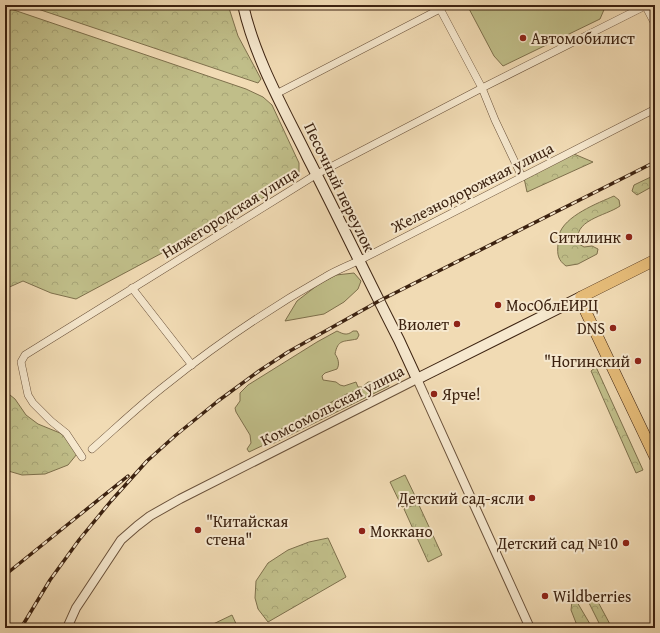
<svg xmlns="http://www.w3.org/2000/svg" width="660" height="633" viewBox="0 0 660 633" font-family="'Gentium Book Plus',serif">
  <defs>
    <pattern id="forest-crowns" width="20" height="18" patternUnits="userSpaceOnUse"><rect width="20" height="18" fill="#c0be89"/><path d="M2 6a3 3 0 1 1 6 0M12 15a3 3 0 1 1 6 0" fill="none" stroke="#a6a375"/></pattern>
    <pattern id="park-tufts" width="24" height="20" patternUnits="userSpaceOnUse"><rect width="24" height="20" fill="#c0be89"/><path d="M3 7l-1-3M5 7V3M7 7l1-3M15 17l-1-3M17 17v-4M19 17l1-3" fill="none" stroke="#a6a375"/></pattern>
  </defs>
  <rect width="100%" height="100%" fill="#f1dbb4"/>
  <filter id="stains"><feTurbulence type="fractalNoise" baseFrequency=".005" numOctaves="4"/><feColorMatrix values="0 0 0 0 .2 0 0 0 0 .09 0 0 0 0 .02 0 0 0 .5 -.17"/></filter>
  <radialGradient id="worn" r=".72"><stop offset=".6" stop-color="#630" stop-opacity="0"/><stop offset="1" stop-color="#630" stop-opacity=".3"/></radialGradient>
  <g fill="#c0be89" stroke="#7e704c">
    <path d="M467 5H606L600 19 503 66 494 56Z"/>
    <path d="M354 273 361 281 358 289 344 302 324 314 285 321 297 301 319 284 336 275Z"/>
    <path d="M337 331C343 334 347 336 353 331H357L359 335 357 339C343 342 338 339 335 354 338 358 340 364 337 369L325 373 322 376 323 380 336 382 340 385 344 386 356 382 358 387H362L368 382H376L377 385 347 394 274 433C270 436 268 438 268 443L249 452 247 449 251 443 250 435 236 412 235 408 240 401V393L248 385 317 342Z"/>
    <path d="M405 475 417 500 402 507 390 482Z"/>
    <path d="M232 615 238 628H210L209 626Z"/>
  </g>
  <g fill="url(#forest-crowns)" stroke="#7e704c">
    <path d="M26 5H228L238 36 261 79 258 83Z"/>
    <path d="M5 7 246 89 263 97 272 105 299 163V174L292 181 235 214 76 299 51 293 23 281 5 289Z"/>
    <path d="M574 154 593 162 527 192 524 178Z"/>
    <path d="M655 175V185L637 195 632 191 634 185Z"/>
    <path d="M614 196 619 200 620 206C606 216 571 220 579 244L584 247 592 246 598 249 597 254 578 264 566 266C558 260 557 255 558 244 558 241 558 238 559 235 564 216 598 203 614 196Z"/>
    <path d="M596 367 643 470 636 473 591 371Z"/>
    <path d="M385 381H387L389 386 274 443H268C268 438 270 436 274 433L347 394 377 385Z"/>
    <path d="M5 391 15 399 26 415 38 424 60 433 70 441 77 454 68 465 45 474 22 475 5 470Z"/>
    <path d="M328 538 346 577 268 622 258 609 255 598 256 581 268 563 288 550 309 542Z"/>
    <path d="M590 596 597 600 612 628H600L601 627 588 601Z"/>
    <path d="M572 601 577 602 590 624 596 628H578L571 610Z"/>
  </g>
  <path fill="url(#park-tufts)" stroke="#7e704c" d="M418 503 442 555 428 562 404 509Z"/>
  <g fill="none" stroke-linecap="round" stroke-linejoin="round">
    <defs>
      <g id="minor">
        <path d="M438 5 482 88 495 120 522 177"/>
        <path d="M645 5 655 24"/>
        <path d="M276 94 440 9"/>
        <path d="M132 288 192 365"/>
        <path d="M92 449C117 427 141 404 167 384 217 344 270 308 325 277 338 269 353 264 366 257L655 109"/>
        <path d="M82 457 66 433 51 421 33 403 28 395 21 362 25 355 317 174 484 87 647 5"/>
      </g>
      <path id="tertiary" d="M67 628 76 608 84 596 121 540 137 526 150 516 180 499 417 379 530 628"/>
      <path id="secondary" d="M243 5C255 59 284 109 308 158 339 218 368 280 399 340L417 379 581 297"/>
      <path id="primary" d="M655 260 581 297 585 310 603 348 655 457"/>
    </defs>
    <use href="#minor" stroke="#695039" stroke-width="8"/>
    <use href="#tertiary" stroke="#695039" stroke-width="10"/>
    <use href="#secondary" stroke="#3c2210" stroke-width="12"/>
    <use href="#primary" stroke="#3c2210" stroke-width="12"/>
    <use href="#minor" stroke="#f6e8ce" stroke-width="7"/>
    <use href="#tertiary" stroke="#f6e8ce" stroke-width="8"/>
    <use href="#secondary" stroke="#f6e8ce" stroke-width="10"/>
    <use href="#primary" stroke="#e8be7a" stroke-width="11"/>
    <defs>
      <g id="rail">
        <path d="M5 575 72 521 128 476"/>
        <path d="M21 628 50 580 79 540 111 501 147 461 176 435 218 401 259 371 288 352 379 301 655 162"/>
      </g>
    </defs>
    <use href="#rail" stroke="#3c2210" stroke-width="3.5"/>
    <use href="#rail" stroke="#f6e8ce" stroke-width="2" stroke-dasharray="6" stroke-linecap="butt"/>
  </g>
  <g fill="#8f2418" stroke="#f6e8ce" stroke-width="1.5">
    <circle cx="523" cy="38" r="4"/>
    <circle cx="629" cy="237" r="4"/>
    <circle cx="498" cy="305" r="4"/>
    <circle cx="457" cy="324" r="4"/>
    <circle cx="613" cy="328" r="4"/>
    <circle cx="638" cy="361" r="4"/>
    <circle cx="434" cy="394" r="4"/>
    <circle cx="532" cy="498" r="4"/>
    <circle cx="198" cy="530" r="4"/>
    <circle cx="362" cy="531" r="4"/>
    <circle cx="626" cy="543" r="4"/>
    <circle cx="545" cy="596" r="4"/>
  </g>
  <g text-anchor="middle" stroke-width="4" stroke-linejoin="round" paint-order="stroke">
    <g font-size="16" fill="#3c2210" stroke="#f6e8ce" text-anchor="start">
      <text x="531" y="44">Автомобилист</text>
      <text x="621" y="243" text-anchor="end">Ситилинк</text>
      <text x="506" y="311">МосОблЕИРЦ</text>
      <text x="449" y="330" text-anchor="end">Виолет</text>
      <text x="605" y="334" text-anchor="end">DNS</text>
      <text x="630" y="367" text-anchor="end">"Ногинский</text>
      <text x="442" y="400">Ярче!</text>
      <text x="524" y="504" text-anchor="end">Детский сад-ясли</text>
      <text x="206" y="527">"Китайская<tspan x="206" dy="18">стена"</tspan></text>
      <text x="370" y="537">Моккано</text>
      <text x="618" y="549" text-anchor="end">Детский сад №10</text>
      <text x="553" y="602">Wildberries</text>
    </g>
    <g font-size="16" fill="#3c2210" stroke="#f6e8ce">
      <text transform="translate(340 187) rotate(64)" y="6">Песочный переулок</text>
      <text transform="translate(472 187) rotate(-27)" y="6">Железнодорожная улица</text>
      <text transform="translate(230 212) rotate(-32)" y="6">Нижегородская улица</text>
      <text transform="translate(332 405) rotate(-27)" y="6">Комсомольская улица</text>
    </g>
  </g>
  <rect width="660" height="633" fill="none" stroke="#f1dbb4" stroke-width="20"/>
  <rect x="6" y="6" width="648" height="621" fill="none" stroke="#3c2210" stroke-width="2"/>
  <rect x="10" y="10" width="640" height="613" fill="none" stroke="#3c2210"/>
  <rect width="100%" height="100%" filter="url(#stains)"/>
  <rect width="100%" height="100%" fill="url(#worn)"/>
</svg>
